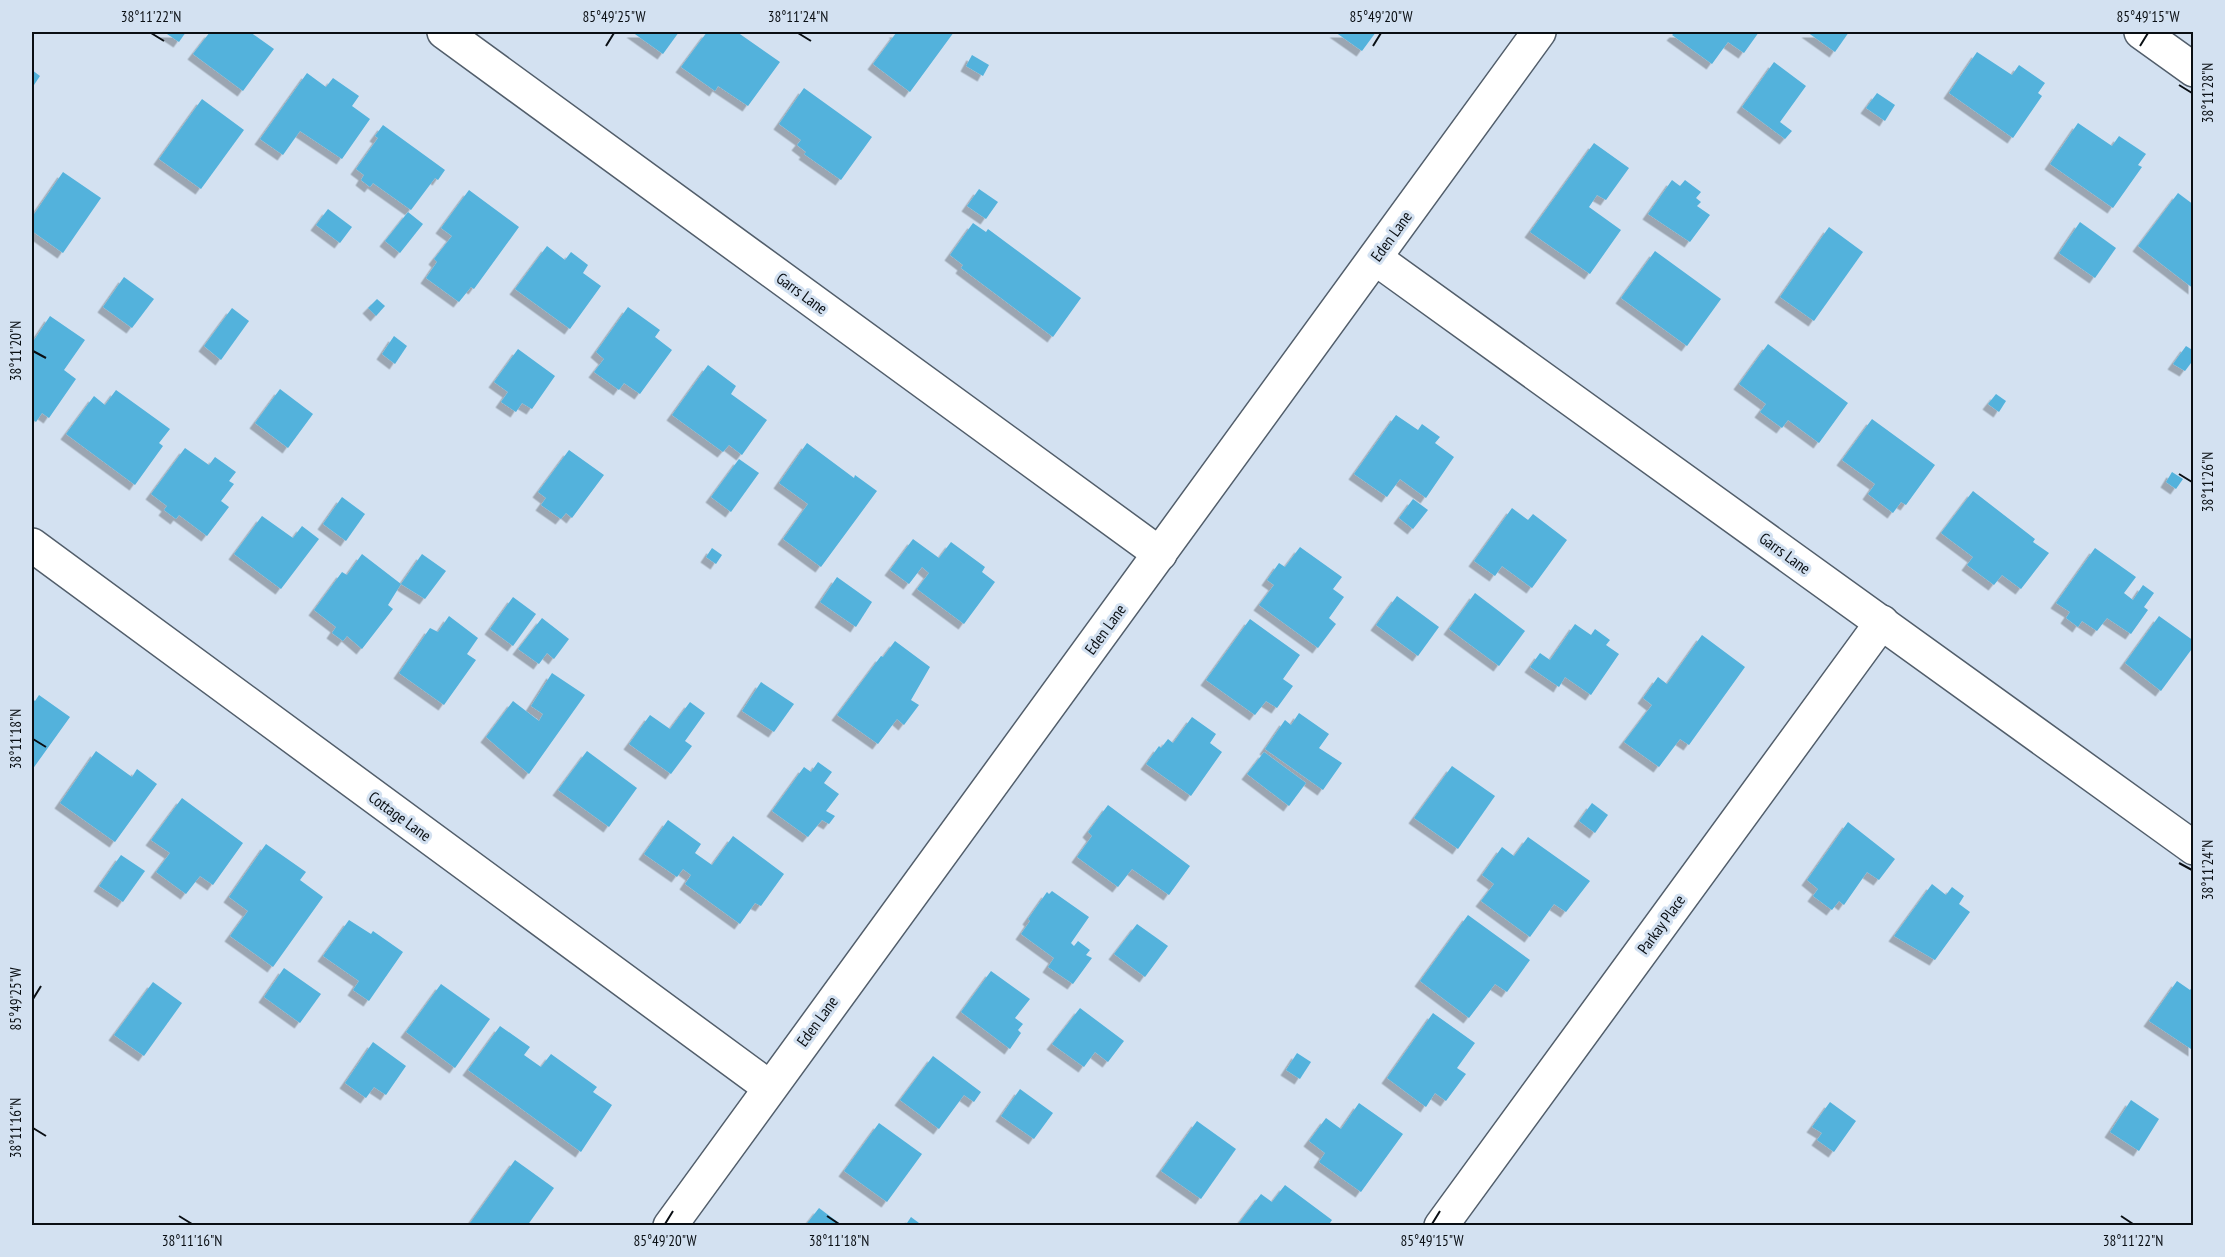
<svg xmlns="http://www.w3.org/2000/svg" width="2225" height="1257" viewBox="0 0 2225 1257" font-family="'PT Sans Narrow',sans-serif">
  <defs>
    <filter id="shadow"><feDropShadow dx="-5.5" dy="5.5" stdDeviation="0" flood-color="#0004"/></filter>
  </defs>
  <rect width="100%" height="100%" fill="#d3e1f1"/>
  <g fill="#53b2dc" filter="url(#shadow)">
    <path d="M164 32H186L179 42Z"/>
    <path d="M210 32H250L274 49 243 91 193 54Z"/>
    <path d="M632 32H679L663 54Z"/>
    <path d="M707 32H737L780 62 748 106 718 86 715 91 681 67Z"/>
    <path d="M894 32H954L910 92 873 64 896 33Z"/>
    <path d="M1335 32H1376L1362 51Z"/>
    <path d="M1675 32H1759L1744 53 1728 42 1712 64 1672 35Z"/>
    <path d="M1807 32H1849L1835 52Z"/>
    <path d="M1977 52 2012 75 2019 65 2045 83 2038 93 2042 96 2013 138 1949 93Z"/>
    <path d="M972 55 989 65 983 76 966 66Z"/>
    <path d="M1774 62 1806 86 1780 122 1792 131 1785 139 1742 107Z"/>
    <path d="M32 70 40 76 32 88Z"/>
    <path d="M307 73 326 87 333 78 359 96 352 106 370 119 342 159 300 131 283 155 260 139Z"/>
    <path d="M804 88 872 137 841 180 804 154 806 152 797 145 801 140 779 124Z"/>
    <path d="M1877 93 1895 105 1885 121 1866 108Z"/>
    <path d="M202 99 244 130 201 189 159 159Z"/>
    <path d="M2078 123 2112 146 2119 136 2146 154 2138 165 2142 167 2113 208 2050 164Z"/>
    <path d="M383 125 445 170 438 180 435 178 411 210 373 183 370 187 361 180 364 175 356 169 378 138 375 136Z"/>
    <path d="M1594 143 1629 168 1606 200 1597 195 1589 207 1621 230 1590 274 1530 232Z"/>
    <path d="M63 172 101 198 63 253 32 231V217Z"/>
    <path d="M1672 180 1680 186 1685 180 1701 192 1696 198 1701 202 1697 206 1710 215 1690 242 1648 214Z"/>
    <path d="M979 189 998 202 986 219 967 206Z"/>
    <path d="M469 190 519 227 474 289 471 287 459 302 426 278 437 262 434 259 452 236 441 228Z"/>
    <path d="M2178 193 2194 205V289L2138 246Z"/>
    <path d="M328 209 352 227 340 243 316 225Z"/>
    <path d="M408 212 423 224 400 253 385 241Z"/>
    <path d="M2080 222 2116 248 2095 278 2059 253Z"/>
    <path d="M973 223 986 232 988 229 1081 298 1053 337 961 268 963 265 950 255Z"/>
    <path d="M1829 227 1863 252 1814 321 1780 297Z"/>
    <path d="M547 246 565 260 571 252 588 265 583 273 601 286 570 329 515 289Z"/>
    <path d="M1655 251 1721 299 1687 346 1621 298Z"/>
    <path d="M124 277 154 299 132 328 103 307Z"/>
    <path d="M377 299 385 306 376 316 368 308Z"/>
    <path d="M628 307 660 330 655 337 672 350 640 394 624 383 619 390 594 372 604 359 596 352Z"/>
    <path d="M232 308 249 321 221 360 204 346Z"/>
    <path d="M50 316 85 340 64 370 76 379 49 418 42 413 36 422 32 419V343Z"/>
    <path d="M394 336 407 346 395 364 382 354Z"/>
    <path d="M1768 344 1848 403 1819 443 1788 420 1782 428 1760 412 1766 404 1739 384Z"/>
    <path d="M2186 346 2194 351V359L2185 371 2173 364Z"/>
    <path d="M518 349 555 376 532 409 522 403 516 412 501 402 508 392 494 382Z"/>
    <path d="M708 365 736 386 731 394 767 420 742 455 729 445 723 452 672 415Z"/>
    <path d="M280 389 313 414 288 448 255 423Z"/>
    <path d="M116 390 170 429 159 443 163 446 135 485 66 434 94 396 105 405Z"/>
    <path d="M1996 394 2006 401 1999 412 1988 404Z"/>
    <path d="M1396 415 1418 430 1422 424 1440 437 1435 443 1454 457 1426 498 1400 479 1387 497 1354 474Z"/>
    <path d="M1872 419 1935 465 1906 505 1901 502 1893 513 1868 494 1875 484 1842 460Z"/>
    <path d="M807 443 854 478 855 475 877 491 821 567 783 539 808 504 779 483Z"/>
    <path d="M185 448 209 465 215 457 236 472 229 481 234 484 221 501 229 507 207 536 179 515 176 519 164 510 167 506 151 494Z"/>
    <path d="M569 450 604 475 572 518 566 513 561 519 541 505 546 498 538 492Z"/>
    <path d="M739 459 759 473 731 512 711 497Z"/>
    <path d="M2172 472 2183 479 2176 489 2166 482Z"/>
    <path d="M1973 491 2035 539 2033 542 2049 553 2021 589 2002 575 1994 585 1967 565 1973 557 1941 533Z"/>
    <path d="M342 497 365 514 346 541 323 524Z"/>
    <path d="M1413 499 1428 510 1413 529 1399 518Z"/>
    <path d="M1512 508 1528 520 1533 514 1567 540 1532 588 1502 566 1495 576 1474 561Z"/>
    <path d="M262 516 293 538 302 526 319 539 281 589 234 554Z"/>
    <path d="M913 539 939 558 951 542 985 567 982 572 995 582 964 624 917 589 929 573 922 567 909 584 890 570Z"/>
    <path d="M1300 547 1342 577 1333 589 1344 597 1329 618 1336 624 1318 648 1259 605 1274 585 1267 580 1279 563 1285 567Z"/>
    <path d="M712 548 722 555 716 564 706 557Z"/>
    <path d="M2095 548 2136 577 2124 593 2133 600 2143 585 2154 593 2144 607 2148 610 2131 634 2107 618 2097 631 2082 621 2078 627 2066 618 2070 612 2056 603Z"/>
    <path d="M362 554 401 584 388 605 393 609 362 649 347 636 343 641 332 633 336 627 314 610 342 572 347 575Z"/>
    <path d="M422 554 446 571 425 599 401 584Z"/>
    <path d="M837 577 872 602 856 627 820 602Z"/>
    <path d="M1475 593 1525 631 1499 666 1449 629Z"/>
    <path d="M1397 596 1439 627 1418 656 1376 625Z"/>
    <path d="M513 597 536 614 513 646 490 629Z"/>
    <path d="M449 616 478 638 467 654 476 660 444 705 399 673 430 628 438 632Z"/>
    <path d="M2159 616 2194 641V646L2161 691 2125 663Z"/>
    <path d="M542 618 569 639 554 659 547 653 539 664 518 649Z"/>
    <path d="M1250 619 1300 655 1283 679 1293 686 1277 708 1266 701 1255 715 1206 680Z"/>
    <path d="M1575 624 1591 635 1595 629 1610 640 1606 645 1619 654 1591 695 1565 677 1559 687 1530 667 1540 653 1550 660Z"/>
    <path d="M1702 635 1745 667 1689 745 1680 739 1659 767 1624 742 1652 705 1643 698 1658 677 1667 684Z"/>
    <path d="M895 641 930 667 911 700 919 705 904 725 897 719 878 744 837 715 881 656 883 657Z"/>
    <path d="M552 673 585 695 529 774 486 737 513 701 539 721 543 714 531 706Z"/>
    <path d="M761 682 794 704 774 732 742 711Z"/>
    <path d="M39 695 70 717 32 770V699L35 701Z"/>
    <path d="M690 702 705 713 685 741 692 746 671 774 629 744 650 715 670 729Z"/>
    <path d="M1299 713 1329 734 1319 748 1342 763 1323 790 1265 749 1285 720 1291 725Z"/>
    <path d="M1192 717 1216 734 1210 743 1222 752 1191 796 1146 764 1159 746 1161 748 1168 739 1173 743Z"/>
    <path d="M96 751 132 777 137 769 157 784 115 842 60 803Z"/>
    <path d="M587 751 637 788 609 827 558 790Z"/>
    <path d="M1264 752 1306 783 1289 806 1247 774Z"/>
    <path d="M818 762 832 772 824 783 839 794 826 811 835 816 829 824 822 820 808 837 772 811 804 767 811 772Z"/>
    <path d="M1452 766 1495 796 1458 849 1414 818Z"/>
    <path d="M182 798 243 843 213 885 200 876 186 894 156 872 170 853 151 840Z"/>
    <path d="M1592 803 1608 815 1595 833 1579 821Z"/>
    <path d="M1108 805 1190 866 1169 895 1132 869 1118 887 1077 857 1092 836 1088 832Z"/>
    <path d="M668 820 701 844 695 853 712 865 733 836 784 874 761 906 755 903 740 924 685 884 691 875 683 869 677 877 644 854Z"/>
    <path d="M1848 822 1895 859 1879 880 1867 872 1844 905 1839 901 1832 910 1813 896 1818 889 1807 880Z"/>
    <path d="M1528 837 1590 881 1566 912 1554 904 1530 937 1481 901 1494 884 1482 875 1502 847 1514 856Z"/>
    <path d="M266 844 306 872 300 880 323 897 273 967 230 936 248 911 229 897Z"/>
    <path d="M121 855 145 871 123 902 99 886Z"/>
    <path d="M1932 884 1946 895 1952 887 1964 896 1959 904 1970 912 1935 960 1894 936Z"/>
    <path d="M1052 891 1089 917 1071 943 1074 946 1078 941 1090 950 1086 955 1092 958 1073 984 1048 967 1054 958 1021 934 1030 921 1028 919 1047 892 1049 894Z"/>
    <path d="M1468 915 1530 960 1507 992 1495 984 1469 1018 1420 981Z"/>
    <path d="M349 920 371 934 373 931 403 952 369 1001 353 990 359 981 323 956Z"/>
    <path d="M1137 924 1168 946 1145 977 1114 954Z"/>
    <path d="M284 968 321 994 300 1023 264 997Z"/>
    <path d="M991 971 1030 999 1015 1018 1023 1024 1018 1030 1021 1033 1010 1049 961 1012Z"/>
    <path d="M2177 981 2190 990 2194 985V1051L2149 1021Z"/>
    <path d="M153 982 182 1003 144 1056 114 1035Z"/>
    <path d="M441 984 490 1019 455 1068 406 1032Z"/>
    <path d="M1080 1008 1124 1041 1108 1062 1095 1052 1084 1067 1052 1044Z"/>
    <path d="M1433 1013 1475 1043 1457 1068 1466 1074 1446 1101 1435 1093 1426 1107 1387 1078Z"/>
    <path d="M500 1026 530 1047 524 1055 541 1067 551 1054 597 1087 593 1092 612 1105 581 1152 468 1070Z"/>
    <path d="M373 1042 406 1066 386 1095 374 1087 366 1098 345 1083Z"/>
    <path d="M1297 1053 1311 1062 1300 1079 1286 1070Z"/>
    <path d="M933 1056 981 1092 974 1102 964 1095 939 1129 900 1100Z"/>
    <path d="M1020 1089 1053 1113 1034 1139 1001 1116Z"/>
    <path d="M2131 1100 2159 1119 2139 1151 2110 1132Z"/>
    <path d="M1830 1102 1856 1121 1834 1152 1817 1140 1822 1133 1812 1127Z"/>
    <path d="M1359 1103 1403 1134 1361 1192 1319 1162 1325 1153 1309 1141 1326 1118 1341 1129Z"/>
    <path d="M1197 1121 1236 1149 1201 1199 1161 1171Z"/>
    <path d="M879 1123 922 1154 887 1202 844 1171Z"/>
    <path d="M515 1160 554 1188 527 1226H474L470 1223Z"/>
    <path d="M1285 1185 1332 1220 1328 1226H1243L1239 1223 1261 1194 1272 1202Z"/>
    <path d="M819 1208 843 1226H805Z"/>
    <path d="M911 1217 923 1226H905Z"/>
  </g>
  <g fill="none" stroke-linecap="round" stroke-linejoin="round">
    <defs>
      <g id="street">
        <path d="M444 32 1160 554"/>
        <path d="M2141 32 2194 70"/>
        <path d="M1375 258 2194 848"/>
        <path d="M32 545 769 1087"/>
        <path d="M670 1226 1539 32"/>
        <path d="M1441 1226 1882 622"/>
      </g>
    </defs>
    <use href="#street" stroke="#525e6b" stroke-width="36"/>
    <use href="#street" stroke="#fff" stroke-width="33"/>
  </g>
  <path fill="none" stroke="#0a0f14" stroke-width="2" d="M151 33 164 41M798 33 811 41M606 46 614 33M1373 46 1381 33M2140 46 2148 33M2179 85 2192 93M33 351 46 358M2179 474 2192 482M33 739 46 747M2179 863 2192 870M33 999 41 986M33 1128 46 1136M179 1216 192 1224M827 1216 839 1224M2121 1216 2133 1224M665 1224 673 1211M1432 1224 1440 1211"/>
  <g text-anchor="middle" stroke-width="6" stroke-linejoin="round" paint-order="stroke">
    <g font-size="16" fill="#0a0f14" stroke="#d3e1f1">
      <text transform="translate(1391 236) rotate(-54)" y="6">Eden Lane</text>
      <text transform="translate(802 293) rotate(36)" y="6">Garrs Lane</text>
      <text transform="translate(1785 553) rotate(36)" y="6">Garrs Lane</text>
      <text transform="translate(1105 629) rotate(-54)" y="6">Eden Lane</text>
      <text transform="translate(400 816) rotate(36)" y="6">Cottage Lane</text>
      <text transform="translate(1661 924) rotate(-54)" y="6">Parkay Place</text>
      <text transform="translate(817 1021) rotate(-54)" y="6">Eden Lane</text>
    </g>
  </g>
  <rect width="2225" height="1257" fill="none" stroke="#d3e1f1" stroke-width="66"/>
  <rect x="33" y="33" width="2159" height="1191" fill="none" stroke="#0a0f14" stroke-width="2"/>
  <g font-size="15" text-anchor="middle" fill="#0a0f14">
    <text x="151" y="22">38°11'22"N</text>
    <text x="614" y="22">85°49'25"W</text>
    <text x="798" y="22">38°11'24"N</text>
    <text x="1381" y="22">85°49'20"W</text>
    <text x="2148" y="22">85°49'15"W</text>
    <text transform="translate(2208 93) rotate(-90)" y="5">38°11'28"N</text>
    <text transform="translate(16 351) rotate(-90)" y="5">38°11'20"N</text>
    <text transform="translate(2208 482) rotate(-90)" y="5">38°11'26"N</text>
    <text transform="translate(16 739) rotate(-90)" y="5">38°11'18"N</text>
    <text transform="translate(2208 870) rotate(-90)" y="5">38°11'24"N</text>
    <text transform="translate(16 999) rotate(-90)" y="5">85°49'25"W</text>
    <text transform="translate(16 1128) rotate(-90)" y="5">38°11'16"N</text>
    <text x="192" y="1246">38°11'16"N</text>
    <text x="665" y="1246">85°49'20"W</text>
    <text x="839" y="1246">38°11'18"N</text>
    <text x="1432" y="1246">85°49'15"W</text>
    <text x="2133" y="1246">38°11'22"N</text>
  </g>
</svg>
